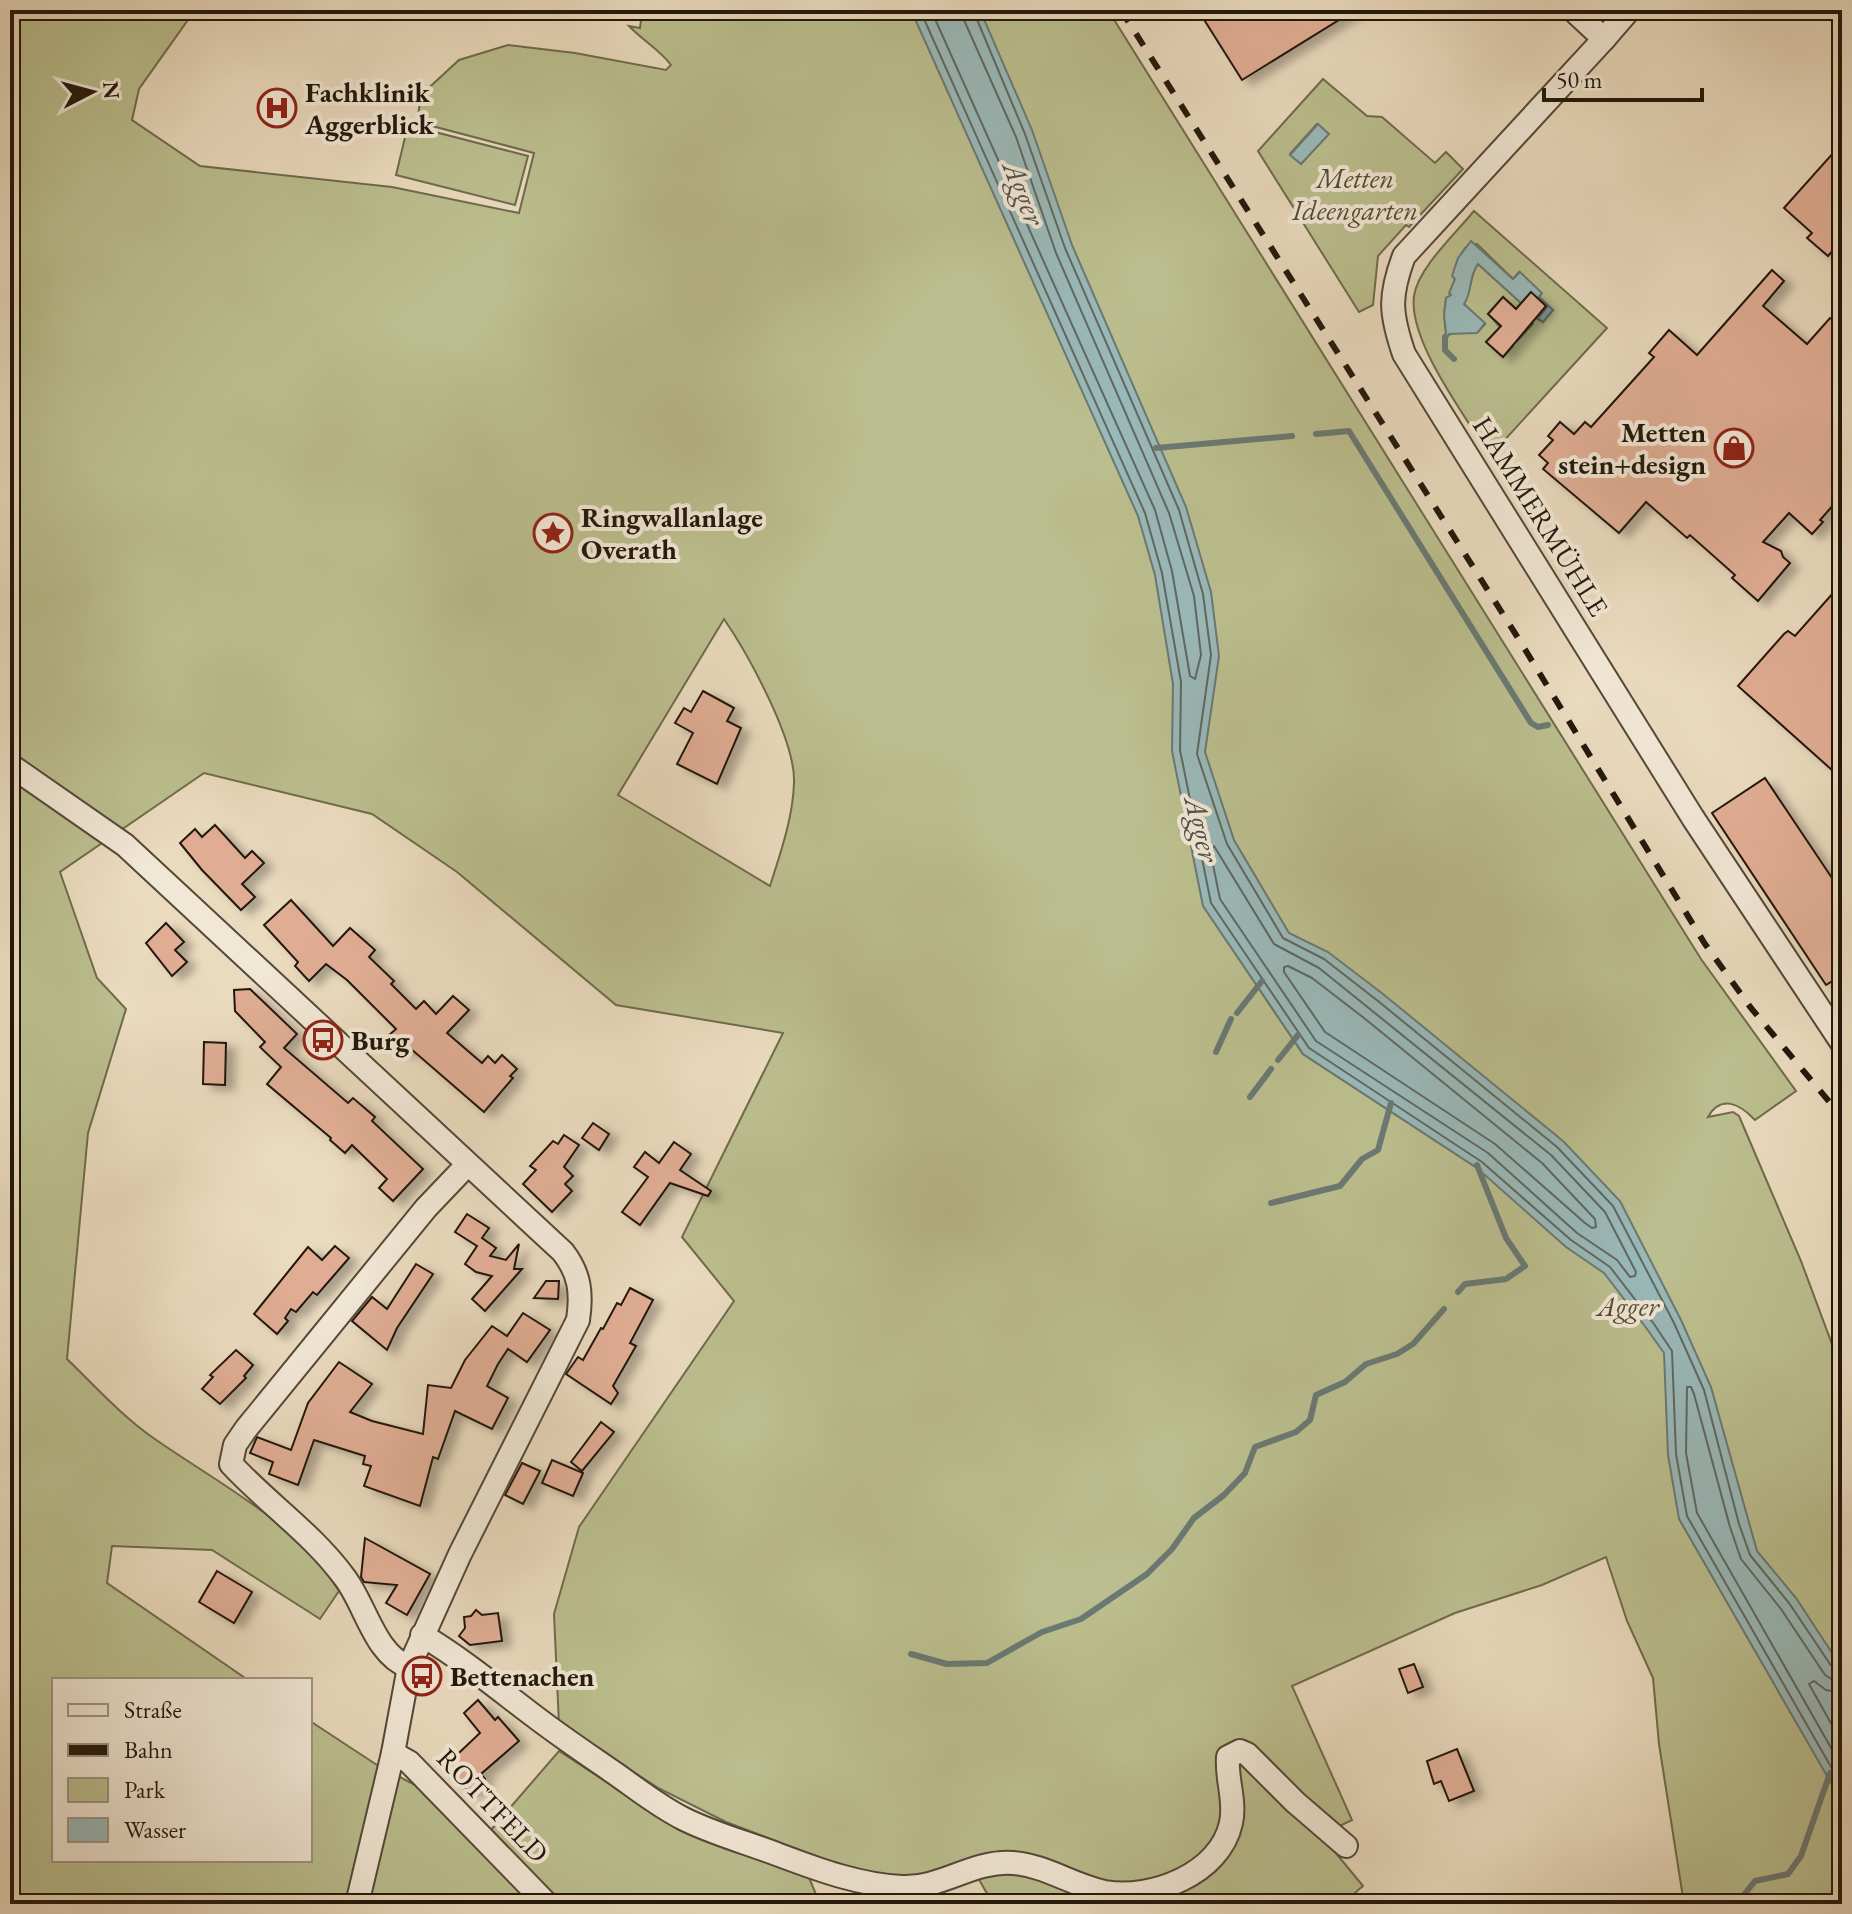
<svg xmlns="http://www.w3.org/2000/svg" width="1852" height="1914" viewBox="0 0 1852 1914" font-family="'EB Garamond',serif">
  <defs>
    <filter id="shadow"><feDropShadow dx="9" dy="5" stdDeviation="4" flood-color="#0004"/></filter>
  </defs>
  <rect width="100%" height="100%" fill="#eadabe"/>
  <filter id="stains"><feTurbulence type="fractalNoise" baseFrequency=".0025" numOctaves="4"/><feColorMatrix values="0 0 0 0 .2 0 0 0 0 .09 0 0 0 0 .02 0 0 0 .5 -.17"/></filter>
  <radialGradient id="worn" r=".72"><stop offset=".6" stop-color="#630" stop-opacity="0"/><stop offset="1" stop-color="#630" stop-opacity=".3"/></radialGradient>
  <g fill="#bbbe8e" stroke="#6e6b4c" stroke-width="2" fill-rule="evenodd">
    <path d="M10 10H195L139 89 132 120 200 166 392 187 519 213 534 153 417 122 421 95 459 60 508 45 575 53 666 70 671 65C660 50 642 40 629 26L640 28 642 13 692 14 693 10H1108L1701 959 1796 1091 1755 1120C1740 1104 1721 1094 1708 1117L1733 1112 1739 1116 1801 1261 1842 1371V1904H1684L1659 1744 1653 1678 1627 1621 1606 1557 1542 1585 1455 1613 1292 1686 1352 1820 1321 1835 1363 1886 1342 1904H993L977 1876 914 1878 861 1873 726 1822 660 1789 559 1725 554 1614 579 1527 734 1301 682 1237 783 1033 616 1005 457 872 372 814 204 773 60 872 97 978 126 1009 88 1133 67 1359C94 1385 122 1416 152 1437 220 1485 293 1519 339 1591L320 1619 212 1550 112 1546 107 1583 248 1680H54V1860H310V1721L377 1765 417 1786 480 1847 534 1904H10ZM724 619C748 654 796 741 794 783 793 818 780 854 770 886L618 795ZM1262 993 1527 1179 1516 1200 1477 1168 1303 1054Z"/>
    <path d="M1323 79 1367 116 1382 117 1435 163 1446 152 1463 169 1409 227 1406 225 1378 256 1373 305 1359 312 1258 151ZM1317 124 1328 134 1301 164 1290 154Z"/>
    <path d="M408 125 528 156 515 205 396 175Z"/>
    <path d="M1474 211 1607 328 1490 456C1466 417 1408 341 1414 296 1418 268 1456 233 1474 211ZM1477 244 1513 279 1519 272 1541 294 1539 297 1553 310 1543 322 1534 317 1531 321 1533 324 1517 341 1514 339 1510 343 1513 346 1503 357 1486 342 1496 331 1502 329 1488 314 1503 297 1516 309 1521 303 1478 264C1469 276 1472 291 1464 304L1485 324 1477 333 1458 332 1444 336 1446 333 1444 315 1446 298 1452 295C1456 277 1454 264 1465 248Z"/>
    <path d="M559 1751 659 1816 808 1875 820 1904H560L490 1831Z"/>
  </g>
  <g fill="#9ab9b9" stroke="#6a7973" stroke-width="2">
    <path d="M911 10H980L1032 130 1072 245 1186 507 1211 592 1219 656 1205 752 1234 840 1289 933 1328 952 1383 994 1563 1141 1620 1201 1681 1320 1711 1387 1757 1551 1796 1598 1842 1668V1802L1679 1519 1668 1455 1664 1353 1647 1329 1604 1273 1566 1247 1477 1168 1303 1054 1203 906 1172 751 1173 684 1155 575 1138 516Z"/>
    <path d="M1318 124 1329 134 1301 164 1290 155Z"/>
    <path d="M1471 241 1513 279 1520 272 1542 293 1539 297 1553 310 1543 322 1538 318 1547 307 1531 293 1521 303 1478 264C1468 277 1473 291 1464 304L1485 323 1477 333 1449 334 1447 338 1444 337 1446 333 1444 315 1446 298 1451 295 1449 293 1455 279 1452 276 1458 258Z"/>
  </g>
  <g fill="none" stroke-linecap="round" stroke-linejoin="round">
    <g stroke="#5e6862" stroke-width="2">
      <path d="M920 10 1145 513 1162 573 1181 682 1180 750 1211 903 1309 1048 1482 1162 1571 1240 1610 1267 1654 1324 1672 1351 1676 1454 1687 1516 1842 1786"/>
      <path d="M931 10 1155 510 1172 571 1190 676 1195 679 1201 655 1194 596 1169 513 1056 253 1016 137 964 20 963 10"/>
      <path d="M973 10 1025 134 1065 248 1179 510 1203 594 1211 655 1197 754 1227 844 1283 938 1324 959 1378 1001 1557 1147 1613 1206 1674 1323 1704 1390 1739 1524 1750 1555 1789 1603 1832 1667 1842 1671"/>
      <path d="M1214 846 1274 944 1319 968 1551 1155 1605 1212 1636 1272 1635 1276 1630 1277 1617 1260 1577 1233 1488 1153 1316 1041 1220 899 1210 850Z"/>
      <path d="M1288 966 1312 978 1364 1018 1542 1163 1595 1219 1596 1227 1592 1228 1585 1223 1495 1144 1325 1032 1284 972V967Z"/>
      <path d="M1842 1681 1833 1680 1825 1675 1781 1609 1741 1559 1730 1527 1694 1394 1691 1387H1687L1686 1453 1697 1513 1842 1767"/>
      <path d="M1842 1693 1826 1690 1814 1681 1809 1684 1842 1743"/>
    </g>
    <g stroke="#6a7973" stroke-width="6">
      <path d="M1445 337V350L1454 359"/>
      <path d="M1316 434 1349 431 1531 723 1538 727 1548 725"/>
      <path d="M1156 448 1292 436"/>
      <path d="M1237 1013 1262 981"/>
      <path d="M1216 1052 1231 1019"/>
      <path d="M1278 1060 1298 1035"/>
      <path d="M1250 1097 1271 1069"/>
      <path d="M1271 1203 1340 1186 1362 1159 1378 1150 1391 1103"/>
      <path d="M1458 1292 1465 1284 1506 1279 1525 1266 1506 1238 1477 1165"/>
      <path d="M911 1654 947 1664 987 1663 1042 1632 1081 1619 1147 1574 1172 1549 1194 1518 1224 1495 1245 1473 1255 1447 1296 1432 1310 1420 1316 1395 1345 1382 1366 1364 1397 1354 1413 1344 1444 1309"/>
      <path d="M1747 1904 1743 1896 1755 1881 1788 1874 1801 1856 1830 1773"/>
    </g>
  </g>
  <g fill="#e0ad94" stroke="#22180b" stroke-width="2" filter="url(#shadow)">
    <path d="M1198 10H1355L1242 80Z"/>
    <path d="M1842 143V240L1828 256 1807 238 1812 233 1784 208Z"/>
    <path d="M1772 270 1784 281 1763 306 1807 344 1830 318 1833 320 1842 310V495L1820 520 1823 522 1812 534 1789 513 1763 542 1781 551 1783 557 1790 563 1758 601 1732 578 1735 575 1690 535 1687 538 1646 502 1619 533 1543 469 1548 463 1539 455 1553 440 1548 436 1560 422 1574 434 1585 422 1591 427 1654 357 1649 353 1669 330 1697 355Z"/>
    <path d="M1531 292 1546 306 1503 357 1486 342 1501 326 1488 314 1503 297 1516 309Z"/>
    <path d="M1842 583V779L1738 686 1784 634 1788 631 1795 636Z"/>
    <path d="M703 691 734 708 727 721 741 728 717 784 677 764 693 733 675 723 684 708 691 712Z"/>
    <path d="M1765 778 1842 893V975L1826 985 1712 813Z"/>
    <path d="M215 825 245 858 252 851 264 863 242 884 255 897 241 910 202 870 180 843 195 829 202 837Z"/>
    <path d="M291 900 333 946 350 928 375 950 369 957 394 981 391 984 416 1009 424 1001 436 1014 453 996 469 1010 447 1033 482 1063 488 1056 495 1063 502 1055 517 1069 510 1076 513 1078 484 1112 410 1048 405 1053 388 1036 396 1029 347 980 326 964 309 981 295 966 298 962 264 925Z"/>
    <path d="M166 923 184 942 175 950 187 962 172 976 146 943Z"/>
    <path d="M250 989 297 1034 284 1048 348 1103 353 1098 375 1117 372 1121 423 1169 393 1201 379 1188 387 1179 352 1145 345 1153 330 1140 331 1138 267 1084 281 1067 260 1047 265 1042 235 1011 234 990Z"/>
    <path d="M204 1042 226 1043 225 1085 203 1084Z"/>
    <path d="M593 1123 609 1134 599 1150 582 1138Z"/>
    <path d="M564 1135 579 1145 564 1167 573 1176 565 1184 572 1191 552 1212 523 1184 536 1170 530 1166 553 1141 558 1144Z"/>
    <path d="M674 1142 691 1154 680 1170 711 1191 708 1196 670 1183 640 1225 622 1212 648 1177 634 1167 645 1152 659 1163Z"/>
    <path d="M467 1214 489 1228 482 1238 496 1248 490 1256 506 1260 519 1244 514 1269H522L485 1311 472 1299 492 1276 476 1272 465 1264 477 1246 455 1232Z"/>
    <path d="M335 1246 349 1258 317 1295 313 1292 296 1312 291 1309 285 1318 288 1321 277 1334 254 1314 308 1247 322 1260Z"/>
    <path d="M416 1264 433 1274 397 1328 387 1350 352 1321 372 1297 387 1309Z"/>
    <path d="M546 1281H559L558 1299 534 1298Z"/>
    <path d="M630 1288 653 1300 630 1343 636 1346 613 1386 618 1393 611 1404 566 1374 578 1357 583 1360 601 1328 603 1329 617 1303 621 1305Z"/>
    <path d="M523 1313 550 1330 527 1362 508 1349 498 1364 487 1386 508 1398 492 1429 455 1411 438 1459 433 1457 420 1506 364 1486 371 1466 363 1464 365 1456 314 1440 298 1485 269 1474 273 1462 250 1453 257 1437 291 1450 308 1403 339 1362 372 1384 350 1412 372 1421 423 1434 428 1385 451 1388 465 1360 492 1326 507 1336Z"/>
    <path d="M236 1350 253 1365 244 1376 246 1378 220 1404 202 1389 213 1377 210 1375Z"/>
    <path d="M601 1422 614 1432 582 1471 571 1462Z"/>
    <path d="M552 1460 583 1473 573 1496 542 1483Z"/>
    <path d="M522 1463 540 1471 523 1504 505 1495Z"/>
    <path d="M365 1538 430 1574 407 1615 386 1603 397 1585 364 1582 361 1577Z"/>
    <path d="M217 1571 252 1592 234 1623 199 1602Z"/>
    <path d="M476 1610 482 1615 498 1613 502 1641 470 1645 459 1636 465 1628 464 1617 471 1616Z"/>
    <path d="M1414 1664 1423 1687 1408 1693 1399 1669Z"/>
    <path d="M478 1700 495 1720 498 1717 519 1741 481 1774 485 1779 471 1793 444 1767 480 1733 464 1713Z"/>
    <path d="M1457 1749 1474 1791 1449 1801 1441 1781 1434 1784 1427 1761Z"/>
  </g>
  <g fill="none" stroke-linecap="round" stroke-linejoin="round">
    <defs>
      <g id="minor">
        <path d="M1573 10 1604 39 1629 10"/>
        <path d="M1604 39 1404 256C1389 296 1390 313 1404 354L1693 818 1842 1043"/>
        <path d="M10 765 125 845 563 1252C580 1274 582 1293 578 1320L460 1554 409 1667 393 1753 357 1904"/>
        <path d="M422 1635C462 1659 497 1688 534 1716 560 1736 587 1754 613 1772 636 1788 658 1806 684 1819 714 1834 748 1843 779 1855 819 1870 860 1885 902 1887 941 1889 973 1860 1013 1863 1045 1865 1074 1886 1105 1892 1152 1900 1220 1874 1231 1823 1236 1801 1226 1779 1228 1757L1240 1751 1247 1754 1295 1802 1346 1846"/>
        <path d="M409 1667C375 1655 366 1606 345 1578 313 1534 268 1504 231 1464L235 1445 246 1429 426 1208 467 1165"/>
        <path d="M393 1753 409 1762 547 1904"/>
      </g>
    </defs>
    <use href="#minor" stroke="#544838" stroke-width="26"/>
    <use href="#minor" stroke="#f1e7d5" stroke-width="22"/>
    <path stroke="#22180b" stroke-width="6" stroke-dasharray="14 14" stroke-linecap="butt" d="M1121 10 1518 638 1705 944 1751 1008 1842 1117"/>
  </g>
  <defs>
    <symbol id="hospital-ring" viewBox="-11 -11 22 22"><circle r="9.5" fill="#f1e7d5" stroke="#8f2418" stroke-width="1.5"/><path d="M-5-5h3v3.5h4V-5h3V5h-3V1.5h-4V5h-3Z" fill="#8f2418"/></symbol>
    <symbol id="shop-ring" viewBox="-11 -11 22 22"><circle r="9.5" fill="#f1e7d5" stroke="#8f2418" stroke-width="1.5"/><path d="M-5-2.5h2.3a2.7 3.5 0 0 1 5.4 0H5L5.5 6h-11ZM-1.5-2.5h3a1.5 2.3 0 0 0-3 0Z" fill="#8f2418"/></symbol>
    <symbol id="sight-ring" viewBox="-11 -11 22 22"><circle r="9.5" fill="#f1e7d5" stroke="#8f2418" stroke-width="1.5"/><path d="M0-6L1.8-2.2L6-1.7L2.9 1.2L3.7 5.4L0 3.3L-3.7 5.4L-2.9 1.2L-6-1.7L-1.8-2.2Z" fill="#8f2418"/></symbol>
    <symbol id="bus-ring" viewBox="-11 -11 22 22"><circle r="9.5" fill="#f1e7d5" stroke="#8f2418" stroke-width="1.5"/><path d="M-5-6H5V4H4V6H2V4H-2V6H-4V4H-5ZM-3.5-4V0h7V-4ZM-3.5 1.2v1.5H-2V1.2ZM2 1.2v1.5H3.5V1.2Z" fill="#8f2418"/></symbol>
  </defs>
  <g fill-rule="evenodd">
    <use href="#hospital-ring" x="255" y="86" width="44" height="44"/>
    <use href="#shop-ring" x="1712" y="426" width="44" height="44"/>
    <use href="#sight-ring" x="531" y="511" width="44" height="44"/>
    <use href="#bus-ring" x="301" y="1018" width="44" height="44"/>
    <use href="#bus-ring" x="400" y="1654" width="44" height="44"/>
  </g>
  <g text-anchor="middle" stroke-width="8" stroke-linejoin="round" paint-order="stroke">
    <g font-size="28" font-weight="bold" fill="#22180b" stroke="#f1e7d5" text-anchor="start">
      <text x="305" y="102">Fachklinik<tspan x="305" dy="32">Aggerblick</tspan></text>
      <text x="1706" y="442" text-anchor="end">Metten<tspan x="1706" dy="32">stein+design</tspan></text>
      <text x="581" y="527">Ringwallanlage<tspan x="581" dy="32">Overath</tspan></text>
      <text x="351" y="1050">Burg</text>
      <text x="450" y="1686">Bettenachen</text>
    </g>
    <g font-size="28" font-style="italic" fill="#504a32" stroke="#f1e7d5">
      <text x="1355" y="188">Metten<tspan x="1355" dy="32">Ideengarten</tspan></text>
      <text x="1628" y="1316">Agger</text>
    </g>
    <g font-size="28" fill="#22180b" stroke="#f1e7d5">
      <text transform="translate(1541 516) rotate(58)" y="10">HAMMERMÜHLE</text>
      <text transform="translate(493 1805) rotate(46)" y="10">ROTTFELD</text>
    </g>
    <g font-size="30" font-style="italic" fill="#4c5048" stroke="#f1e7d5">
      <text transform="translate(1024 193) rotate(68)" y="10">Agger</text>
      <text transform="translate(1202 829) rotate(76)" y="10">Agger</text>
    </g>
  </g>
  <rect width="1852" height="1914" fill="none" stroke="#eadabe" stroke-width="40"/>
  <rect x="12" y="12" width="1828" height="1890" fill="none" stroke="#22180b" stroke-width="4"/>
  <rect x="20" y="20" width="1812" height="1874" fill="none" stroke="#22180b" stroke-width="2"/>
  <rect x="52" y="1678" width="260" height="184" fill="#f1e7d5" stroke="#9e9484" stroke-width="2"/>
  <rect x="68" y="1704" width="40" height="12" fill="#f1e7d5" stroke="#9e9484" stroke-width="2"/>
  <text x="124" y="1718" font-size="24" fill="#22180b">Straße</text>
  <rect x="68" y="1744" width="40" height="12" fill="#22180b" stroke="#9e9484" stroke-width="2"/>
  <text x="124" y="1758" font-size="24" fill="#22180b">Bahn</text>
  <rect x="68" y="1778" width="40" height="24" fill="#bbbe8e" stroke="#9e9484" stroke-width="2"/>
  <text x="124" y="1798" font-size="24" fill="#22180b">Park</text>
  <rect x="68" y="1818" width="40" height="24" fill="#9ab9b9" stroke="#9e9484" stroke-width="2"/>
  <text x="124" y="1838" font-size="24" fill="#22180b">Wasser</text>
  <g transform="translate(92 92) rotate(84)" stroke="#f1e7d5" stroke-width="6" paint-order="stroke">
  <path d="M0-6L14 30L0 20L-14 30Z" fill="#22180b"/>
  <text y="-12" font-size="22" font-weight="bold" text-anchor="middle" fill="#22180b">N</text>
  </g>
  <path d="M1544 88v12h158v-12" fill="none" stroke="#22180b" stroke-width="4"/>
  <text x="1556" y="88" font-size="24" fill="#22180b" stroke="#f1e7d5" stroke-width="6" paint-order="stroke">50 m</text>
  <rect width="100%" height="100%" filter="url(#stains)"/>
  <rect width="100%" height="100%" fill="url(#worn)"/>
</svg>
